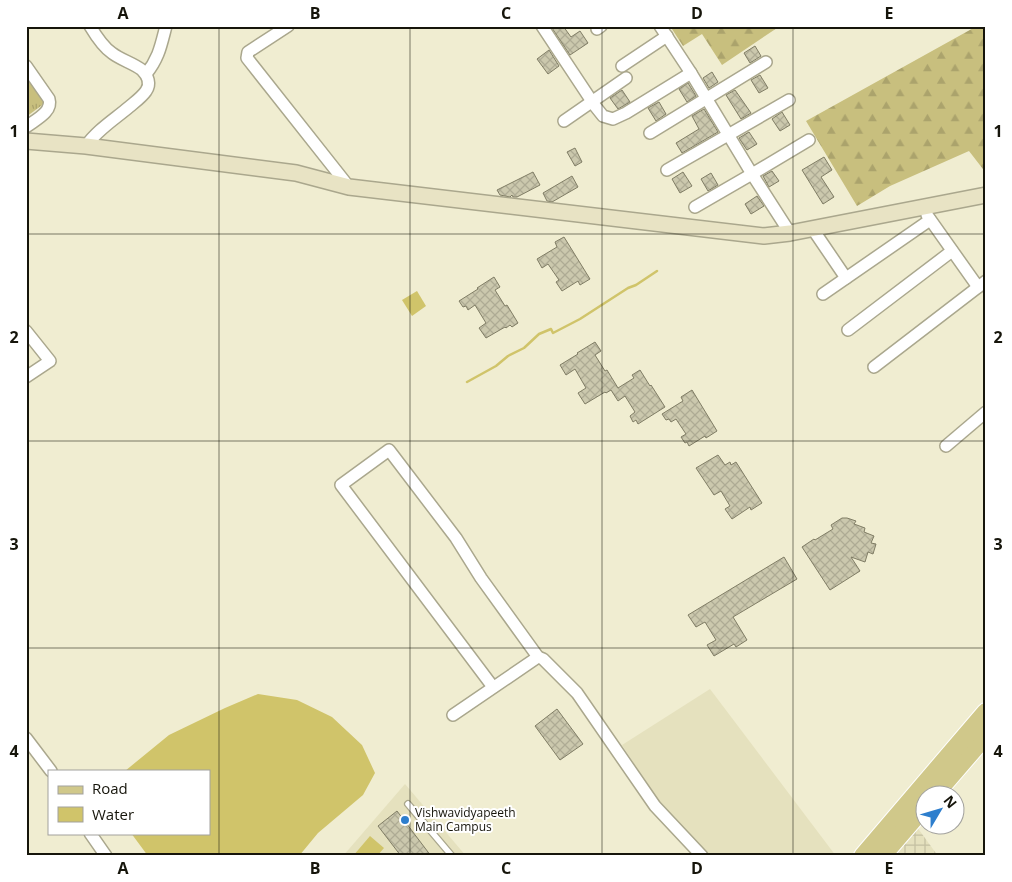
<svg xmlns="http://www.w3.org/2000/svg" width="1012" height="882" viewBox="0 0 1012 882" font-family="'Open Sans',sans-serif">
  <defs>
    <pattern id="industrial-grid" width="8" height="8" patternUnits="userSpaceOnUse" patternTransform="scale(1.25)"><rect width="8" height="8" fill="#e5e1be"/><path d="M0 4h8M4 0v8" fill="none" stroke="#c4c0a2"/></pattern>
    <pattern id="grass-tufts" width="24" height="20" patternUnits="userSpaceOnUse" patternTransform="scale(1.25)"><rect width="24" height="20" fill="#c8bf7e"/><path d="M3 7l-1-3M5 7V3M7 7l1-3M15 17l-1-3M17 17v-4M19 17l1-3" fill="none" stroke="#aba36c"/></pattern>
    <pattern id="forest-firs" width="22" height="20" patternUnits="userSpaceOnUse" patternTransform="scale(1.25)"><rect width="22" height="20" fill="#c8bf7e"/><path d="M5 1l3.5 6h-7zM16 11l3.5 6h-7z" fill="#aba36c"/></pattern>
    <pattern id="building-cross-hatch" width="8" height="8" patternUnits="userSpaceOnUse" patternTransform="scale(1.25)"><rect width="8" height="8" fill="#cbc8ad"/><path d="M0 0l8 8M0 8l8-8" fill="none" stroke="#aeab94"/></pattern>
  </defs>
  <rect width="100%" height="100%" fill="#f0edd1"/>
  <g fill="#e5e1be">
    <path d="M710 689 836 856H710L656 798 622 745Z"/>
    <path d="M405 784 466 856H343Z"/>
  </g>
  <path fill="url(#industrial-grid)" d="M917 827 938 856H891Z"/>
  <path fill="url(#grass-tufts)" d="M26 77 45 103 26 117Z"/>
  <g fill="url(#forest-firs)">
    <path d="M670 26H780L722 65 702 34 683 46Z"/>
    <path d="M977 26H986V173L969 151 890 186 857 206 806 121Z"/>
  </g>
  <g fill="#d0c46a">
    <path d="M417 291 426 306 412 316 402 300Z"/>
    <path d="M258 694 297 700 332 717 362 745 375 773 363 795 318 833 299 856H148L131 833H209V771H125L169 735 225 708Z"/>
    <path d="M370 836 384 848 377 856H353Z"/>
  </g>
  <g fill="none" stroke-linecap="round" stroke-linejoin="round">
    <path stroke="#d0c46a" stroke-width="2.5" d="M467 382 496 366 508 356 524 348 539 334 551 329 553 333 580 319 628 288 636 285 657 271"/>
  </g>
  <g fill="url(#building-cross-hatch)" stroke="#807d65">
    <path d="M555 26H563L571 37 580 31 588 43 570 55 552 28Z"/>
    <path d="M755 46 761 56 750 63 744 53Z"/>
    <path d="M549 50 559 66 548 74 537 59Z"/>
    <path d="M712 72 718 82 709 88 703 78Z"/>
    <path d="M760 75 768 88 759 93 751 80Z"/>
    <path d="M688 83 696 96 687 102 679 89Z"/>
    <path d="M622 90 630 102 618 109 610 98Z"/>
    <path d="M735 90 751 113 741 119 726 95Z"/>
    <path d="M659 102 666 114 656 121 648 108Z"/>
    <path d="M704 109 718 132 682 153 676 143 699 129 692 116Z"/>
    <path d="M782 112 790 125 780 131 772 119Z"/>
    <path d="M749 132 757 144 747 150 739 138Z"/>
    <path d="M575 148 582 162 575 166 567 152Z"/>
    <path d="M824 157 832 170 821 177 834 197 823 204 802 170Z"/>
    <path d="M772 171 779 181 769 187 763 176Z"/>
    <path d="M533 172 540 185 517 197H513L512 195 510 197 500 195 497 190Z"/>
    <path d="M683 172 692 186 680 193 672 179Z"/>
    <path d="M711 173 718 185 708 191 701 179Z"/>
    <path d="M572 176 578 187 552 202 547 201 543 193Z"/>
    <path d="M757 196 764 206 751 214 745 204Z"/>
    <path d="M564 237 590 279 580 285 578 281 562 291 556 282 559 280 548 264 542 268 537 259 557 247 555 242Z"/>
    <path d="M494 277 500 287 495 290 505 306 507 305 518 323 512 327 510 325 506 328 505 327 486 338 479 328 486 323 475 305 468 310 466 306 463 307 459 301 478 289 477 288Z"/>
    <path d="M595 342 601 351 595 355 605 371 607 370 618 388 634 378 632 375 640 370 650 386 651 385 665 407 638 424 636 420 633 422 630 416 635 412 625 396 618 401 611 390 606 393 605 392 585 404 578 393 586 388 575 369 566 375 560 365 578 354 577 353Z"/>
    <path d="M692 390 717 431 706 438 705 436 689 446 687 442 685 443 681 437 686 434 676 419 671 422 669 419 666 420 662 414 683 401 681 397Z"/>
    <path d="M718 455 725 465 730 462 731 465 736 462 762 503 751 510 750 507 732 519 725 509 730 506 721 491 714 495 696 468Z"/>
    <path d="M842 518H847L856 521 854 524 865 528 864 532 874 536 871 543 876 544 873 554 868 552 865 562 851 557 860 571 830 590 802 547 814 539 815 540 833 529 831 525Z"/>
    <path d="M784 557 797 579 733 617 747 640 736 647 734 644 714 656 707 645 716 640 705 622 696 627 688 615Z"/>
    <path d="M557 709 583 744 560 760 535 726Z"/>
    <path d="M397 811 431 856H401L378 826Z"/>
  </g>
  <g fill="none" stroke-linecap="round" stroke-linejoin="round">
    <defs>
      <path id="service" d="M408 804 452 856"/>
      <g id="minor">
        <path d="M288 26 248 52 247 58 349 187"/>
        <path d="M542 26 595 106 603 116 613 119 626 113 691 73 752 174 809 140"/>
        <path d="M660 26 691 73"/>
        <path d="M597 29 601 26"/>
        <path d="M26 66 49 99C53 112 35 120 26 127"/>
        <path d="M622 66 667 36"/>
        <path d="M146 74C159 58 161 45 166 26"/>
        <path d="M564 121 626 78"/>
        <path d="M650 133 766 62"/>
        <path d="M86 146C97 130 115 119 129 107 135 102 142 97 146 91 151 84 148 76 142 70 133 63 121 60 112 53 103 47 96 36 90 26"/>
        <path d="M667 170 789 100"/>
        <path d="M695 207 752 174 790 233"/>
        <path d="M927 215 978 287"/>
        <path d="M812 228 846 278"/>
        <path d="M823 294 930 220"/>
        <path d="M848 330 952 251"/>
        <path d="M26 331 50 361 26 377"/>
        <path d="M874 367 986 281"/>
        <path d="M946 446 986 412"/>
        <path d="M493 687 341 485 389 450 456 538 481 578 538 657 543 659 577 693 655 806 702 856"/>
        <path d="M453 715 538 657"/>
        <path d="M26 738 51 771"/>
        <path d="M90 833 106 856"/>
      </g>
      <path id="secondary" d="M26 141 86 146 296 173 349 187 764 236 790 233 986 195"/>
      <g id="primary">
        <path d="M935 794 986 735"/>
        <path d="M863 856 986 712"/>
        <path d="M882 856 924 807"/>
      </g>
    </defs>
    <use href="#service" stroke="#aaa78d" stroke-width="8"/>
    <use href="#minor" stroke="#aaa78d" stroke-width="14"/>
    <use href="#secondary" stroke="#aaa78d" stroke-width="18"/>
    <use href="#primary" stroke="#fff" stroke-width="20"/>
    <use href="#service" stroke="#fff" stroke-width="5.5"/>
    <use href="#minor" stroke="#fff" stroke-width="11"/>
    <use href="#secondary" stroke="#e8e3c4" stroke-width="15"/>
    <use href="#primary" stroke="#d0c88a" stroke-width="18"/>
  </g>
  <path fill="none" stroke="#16150b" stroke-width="1" stroke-opacity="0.55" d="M219 26V856M410 26V856M602 26V856M793 26V856M26 234H986M26 441H986M26 648H986"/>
  <circle fill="#2d7ecd" stroke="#fff" stroke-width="2" cx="405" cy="820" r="5"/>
  <g text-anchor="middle" stroke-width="4" stroke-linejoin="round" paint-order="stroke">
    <g font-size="12" fill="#16150b" stroke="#fff" text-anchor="start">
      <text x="415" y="817">Vishwavidyapeeth<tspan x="415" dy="14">Main Campus</tspan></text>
    </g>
  </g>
  <rect width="1012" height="882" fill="none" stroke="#ffffff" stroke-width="55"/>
  <rect x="48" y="770" width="162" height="65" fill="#ffffff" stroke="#a2a19d"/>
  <rect x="58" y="786" width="25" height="8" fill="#d0c88a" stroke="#a2a19d"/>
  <text x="92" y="794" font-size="15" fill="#16150b">Road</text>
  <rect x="58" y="807" width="25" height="15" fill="#d0c46a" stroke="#a2a19d"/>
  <text x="92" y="820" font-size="15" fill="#16150b">Water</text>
  <g transform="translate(940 810) rotate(52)"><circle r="24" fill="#ffffff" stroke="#a2a19d"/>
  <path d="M0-4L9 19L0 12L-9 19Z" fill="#2d7ecd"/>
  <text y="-8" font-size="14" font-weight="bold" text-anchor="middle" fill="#16150b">N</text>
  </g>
  <rect x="28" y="28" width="956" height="826" fill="none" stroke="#16150b" stroke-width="2"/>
  <g font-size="16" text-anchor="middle" font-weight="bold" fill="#16150b">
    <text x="123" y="19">A</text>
    <text x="315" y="19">B</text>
    <text x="506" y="19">C</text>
    <text x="697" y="19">D</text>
    <text x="889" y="19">E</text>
    <text x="14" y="137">1</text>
    <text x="998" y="137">1</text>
    <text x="14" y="343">2</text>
    <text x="998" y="343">2</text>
    <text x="14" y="550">3</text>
    <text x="998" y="550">3</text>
    <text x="14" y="757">4</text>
    <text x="998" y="757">4</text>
    <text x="123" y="874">A</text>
    <text x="315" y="874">B</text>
    <text x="506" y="874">C</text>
    <text x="697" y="874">D</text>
    <text x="889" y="874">E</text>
  </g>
</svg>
